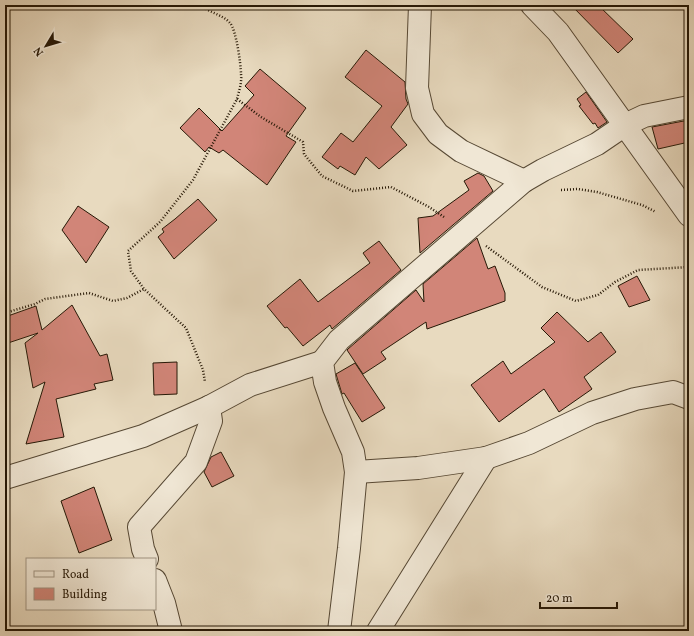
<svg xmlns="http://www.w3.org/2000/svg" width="694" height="636" viewBox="0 0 694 636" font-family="Vollkorn,serif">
  <rect width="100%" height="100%" fill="#e8dabf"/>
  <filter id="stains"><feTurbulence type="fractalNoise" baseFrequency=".005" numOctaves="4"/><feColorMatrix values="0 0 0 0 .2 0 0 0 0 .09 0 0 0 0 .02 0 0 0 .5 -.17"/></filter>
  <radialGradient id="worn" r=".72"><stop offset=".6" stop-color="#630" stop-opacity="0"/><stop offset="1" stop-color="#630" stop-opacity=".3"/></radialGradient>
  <g fill="#d18578" stroke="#261806">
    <path d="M571 5H598L633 39 618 53Z"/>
    <path d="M366 50 405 82 406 99 408 104 391 127 407 145 379 169 366 157 355 175 340 166 338 169 322 157 341 133 353 142 382 106 345 77Z"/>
    <path d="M260 69 306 108 286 136 296 142 267 185 223 150 219 153 209 147 205 152 180 128 199 108 222 131 254 95 245 86Z"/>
    <path d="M586 92 607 122 598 128 595 123 593 124 579 106 581 105 577 99Z"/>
    <path d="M689 120V142L658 149 652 127Z"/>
    <path d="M478 173 484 176 493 191 420 253 418 218 433 216 469 190 464 181Z"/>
    <path d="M198 199 217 220 174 259 158 237 164 232 162 229 175 219Z"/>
    <path d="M78 206 109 227 86 263 62 230Z"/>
    <path d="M477 238 488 269 495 266 505 293V301L427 329 426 322 381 352 386 359 363 374 347 350 348 349 416 290 424 302 423 284Z"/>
    <path d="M379 241 401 270 332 329 330 325 303 346 287 327 285 328 267 306 300 279 318 302 370 263 363 253Z"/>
    <path d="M637 276 650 300 629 307 618 286Z"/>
    <path d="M72 305 100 356 107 354 113 380 94 384 96 389 56 399 64 437 26 444 45 382 33 388 25 343 38 333 5 344V317L36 306 42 330Z"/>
    <path d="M557 312 588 342 601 332 616 352 584 377 592 389 559 412 544 389 499 422 471 385 503 361 511 374 555 342 541 328Z"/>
    <path d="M177 362V394L154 395 153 363Z"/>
    <path d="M355 363 385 408 362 422 344 393 342 394 336 374Z"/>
    <path d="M221 452 234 476 212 487 204 472 211 457Z"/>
    <path d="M94 487 112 540 79 553 61 501Z"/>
  </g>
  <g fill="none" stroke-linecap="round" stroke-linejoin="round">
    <defs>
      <g id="minor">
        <path d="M420 5 417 88 423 114 438 134 461 151 524 181"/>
        <path d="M532 5 558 32 689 215"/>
        <path d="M356 472 418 468 486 458 529 443 592 413 635 399 673 392 689 398"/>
        <path d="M5 478 143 436 209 407 250 385 322 362"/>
        <path d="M147 559 143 549 139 527 196 462 211 421 209 407"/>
        <path d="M155 580 164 603 171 631"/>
        <path d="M339 631 349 548 356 472 353 452 334 408 325 382 322 362 339 340 524 181 543 170 597 144 625 125 644 116 689 107"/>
        <path d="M378 631 486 458"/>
      </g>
    </defs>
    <use href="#minor" stroke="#564834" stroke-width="24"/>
    <g stroke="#261806" stroke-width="2.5" stroke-dasharray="1 2" stroke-linecap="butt">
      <path d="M201 5C209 13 222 14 230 23 236 29 241 65 241 74 242 83 239 91 237 99L193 180 160 222 128 251 131 271 144 289 186 328 203 370 205 382"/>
      <path d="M237 99 261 117 303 142 304 154 322 176 353 191 391 187 429 207 444 217"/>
      <path d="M561 190 578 189 597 192 642 205 656 212"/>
      <path d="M486 246 542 287 576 301 598 295 615 282 638 270 689 267"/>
      <path d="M5 313 35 304 45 299 89 293 113 301 127 298 144 289"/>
    </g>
    <use href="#minor" stroke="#f0e7d5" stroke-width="22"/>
  </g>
  <rect width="694" height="636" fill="none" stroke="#e8dabf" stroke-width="20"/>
  <rect x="6" y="6" width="682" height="624" fill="none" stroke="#261806" stroke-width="2"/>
  <rect x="10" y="10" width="674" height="616" fill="none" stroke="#261806"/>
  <rect x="26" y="558" width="130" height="52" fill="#f0e7d5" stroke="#9f9482"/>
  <rect x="34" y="571" width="20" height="6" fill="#f0e7d5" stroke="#9f9482"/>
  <text x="62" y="578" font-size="12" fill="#261806">Road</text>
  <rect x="34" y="588" width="20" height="12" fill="#d18578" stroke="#9f9482"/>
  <text x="62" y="598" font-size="12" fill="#261806">Building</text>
  <g transform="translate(46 46) rotate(232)" stroke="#f0e7d5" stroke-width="3" paint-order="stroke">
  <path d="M0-3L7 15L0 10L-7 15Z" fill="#261806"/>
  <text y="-6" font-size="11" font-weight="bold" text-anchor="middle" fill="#261806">N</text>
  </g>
  <path d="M540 602v6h77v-6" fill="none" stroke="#261806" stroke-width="2"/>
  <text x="546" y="602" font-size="12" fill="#261806" stroke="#f0e7d5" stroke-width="3" paint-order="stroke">20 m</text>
  <rect width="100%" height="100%" filter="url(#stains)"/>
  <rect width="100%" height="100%" fill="url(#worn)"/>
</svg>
